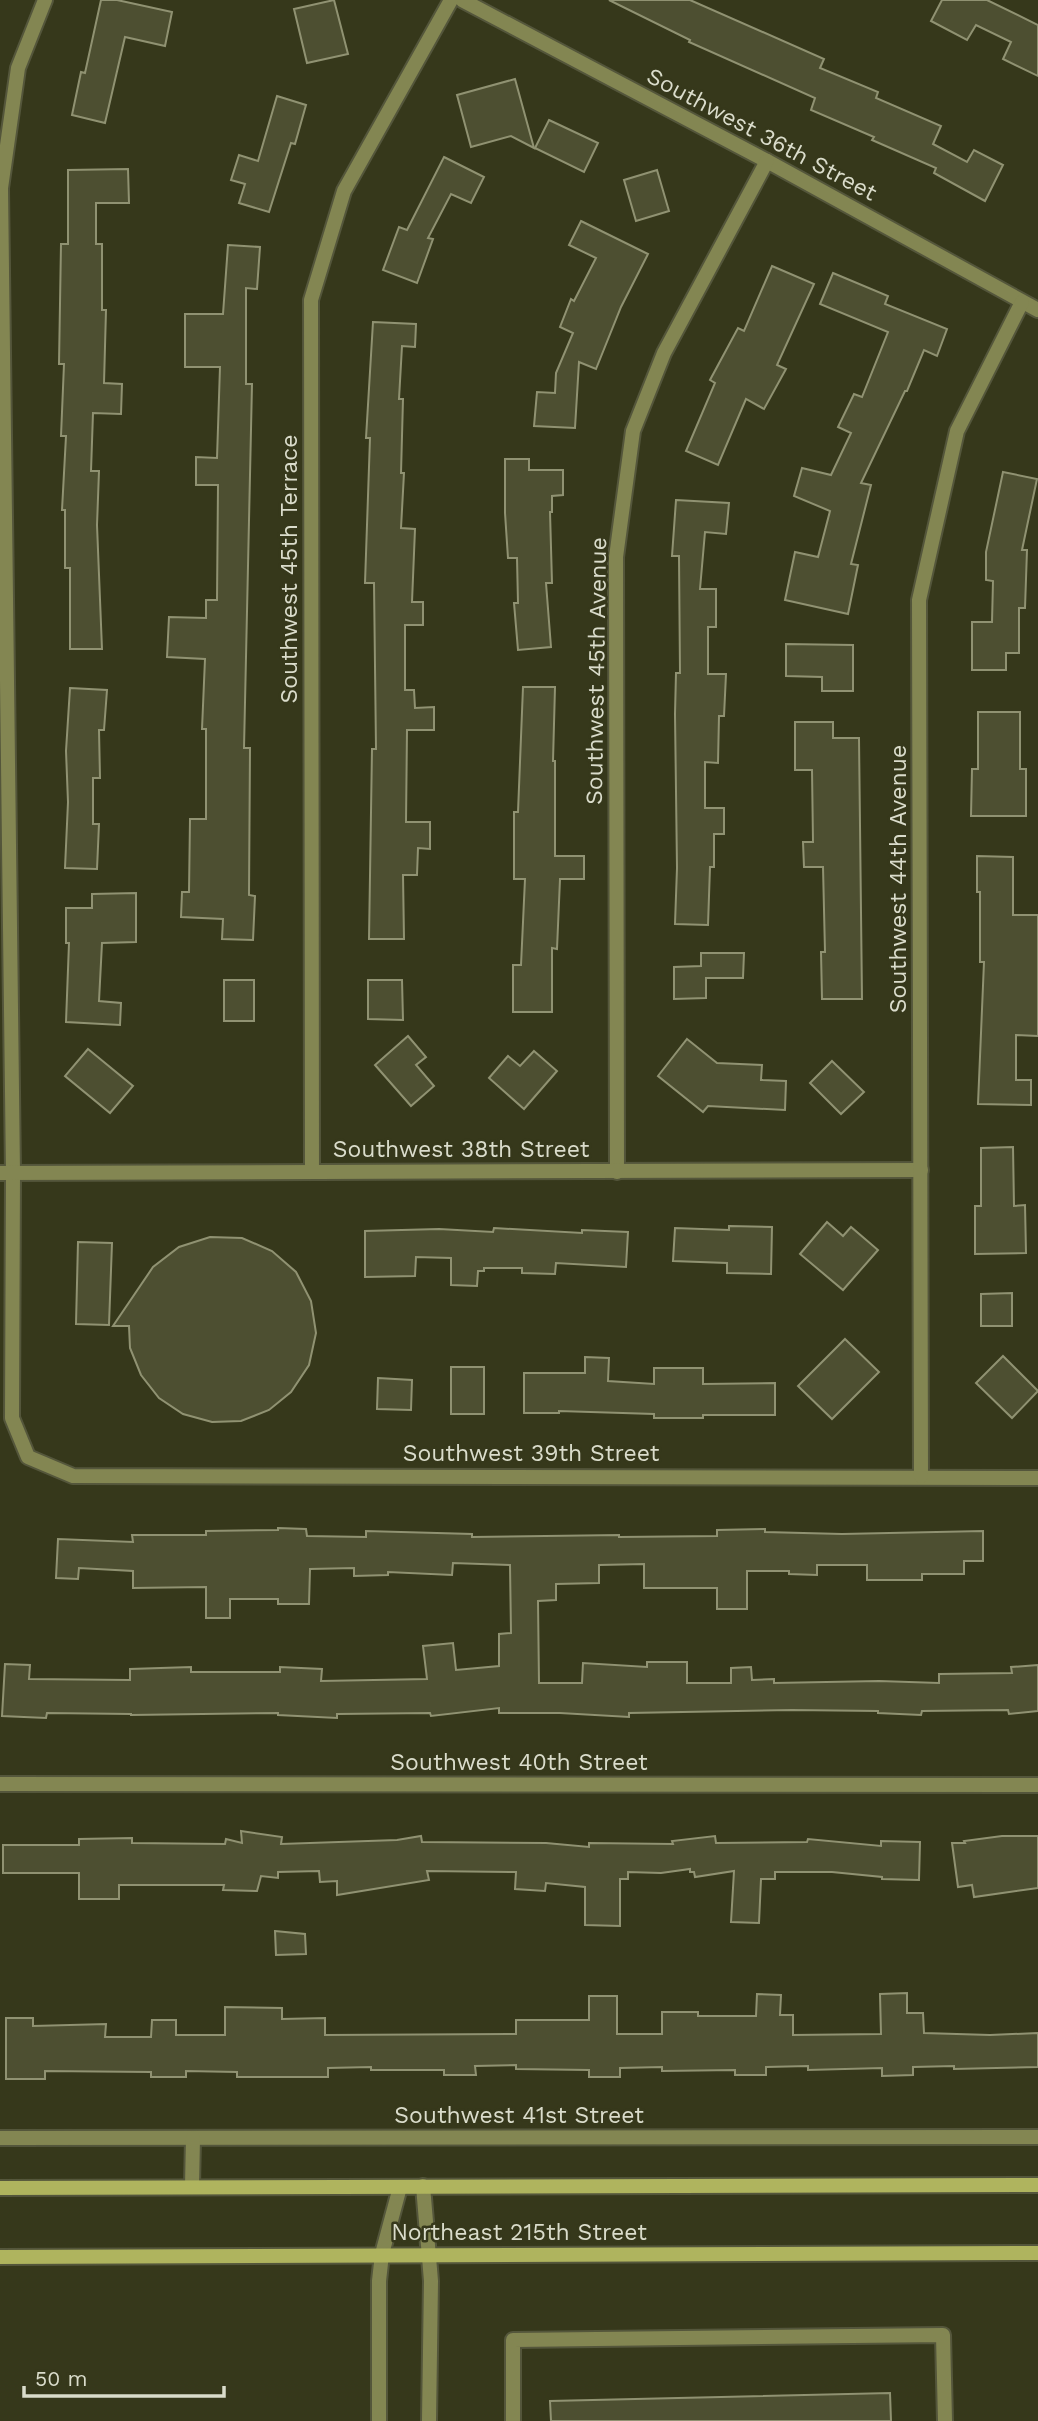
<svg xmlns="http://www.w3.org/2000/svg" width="1038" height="2421" viewBox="0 0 1038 2421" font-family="'Work Sans',sans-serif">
  <rect width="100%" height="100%" fill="#36381b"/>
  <g fill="#4d4f31" stroke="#909272" stroke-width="2">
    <path d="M101 0H117L172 12 165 46 125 37 105 123 72 115 81 72 85 73Z"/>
    <path d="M334 0 348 54 307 63 294 9Z"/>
    <path d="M609 0H690L824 59 820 68 878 92 876 98 941 126 933 144 967 162 974 150 1003 165 985 201 934 173 936 168 872 140 874 137 811 110 815 98 689 42 690 40Z"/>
    <path d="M942 0H987L1038 25V76L1003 59 1011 42 976 25 967 40 931 21Z"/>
    <path d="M515 79 534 148 511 136 471 147 457 95Z"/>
    <path d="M277 96 306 105 295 144 291 143 269 212 239 203 245 184 231 180 239 155 258 161Z"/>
    <path d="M549 120 598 143 584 172 535 148Z"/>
    <path d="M444 157 484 177 471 203 451 194 428 238 433 239 417 283 383 270 399 227 407 230Z"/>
    <path d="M128 169 129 203H96V244H102V310H106L104 383 122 384 121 414 93 413 91 471H99L97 525 102 649H70V568H65V510H62L66 436H61L64 364H59L61 244H68V170Z"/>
    <path d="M657 170 669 211 636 221 624 180Z"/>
    <path d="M581 221 648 254 621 307 596 369 579 362 575 428 534 426 537 392 555 393 556 373 573 333 560 327 571 299 574 301 596 258 569 245Z"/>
    <path d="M228 245 260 247 257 289 246 288V384H252L244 748H250L249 895 255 896 253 940 222 939 223 919 181 917 182 892H189L190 819H206V729H202L205 659 167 657 169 617 206 618V600H217L218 485H196V457L217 458 220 367H185V314H223Z"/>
    <path d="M772 266 814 284 777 365 786 369 764 409 746 399 718 465 686 451 715 383 710 380 738 328 744 331Z"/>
    <path d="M833 273 888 296 885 304 947 329 937 356 924 350 907 391H905L861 483 871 485 851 564 858 565 848 614 785 600 795 552 818 557 830 511 794 496 802 468 831 475 851 433 838 427 854 394 862 397 888 332 820 304Z"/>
    <path d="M373 322 416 324 415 347 402 346 399 399H403L401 473H404L401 528 415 529 412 602H423V625H405V690H414L415 708 434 707V730H407L406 822H430V849L418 848 417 875H403L404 939H369L372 749H376L374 583H365L370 438H366Z"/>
    <path d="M505 459H529V470H563V495L552 496V512H550L552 583H546L551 647 518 650 514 603H518L517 558H508L505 513Z"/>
    <path d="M1003 472 1037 479 1022 550H1027L1025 608H1019V653H1006V670H972V622H992L993 581 986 580V552Z"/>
    <path d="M676 500 729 503 726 534 705 532 700 589H716V627H708V674H726L724 716H719L718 763 705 762V808H724V834H714V867H710L708 925 675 924 677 868 675 714 676 673H680L679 556H672Z"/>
    <path d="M786 644 853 645V691H822V677L786 676Z"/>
    <path d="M523 687H555L553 761H555V856H584V879H560L557 949 552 948V1012H513V965H521L525 879H514V812H518Z"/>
    <path d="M70 688 107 690 104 730H99L100 778H93V824H99L97 869 65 868 68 802 66 751Z"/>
    <path d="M978 712H1020V769H1026V816H971L972 769H978Z"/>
    <path d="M795 722H833V738H859L862 999H822L821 952H825L823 867H804L803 842H813L812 770H795Z"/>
    <path d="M977 856 1013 857V915H1038V1036L1016 1035V1080H1031V1105L978 1104 984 962H980V892H977Z"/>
    <path d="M136 893V942L102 943 99 1001 121 1003 120 1025 66 1022 69 943H66V908H92V894Z"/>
    <path d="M701 953H744L743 978H706V998L674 999V967L701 966Z"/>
    <rect x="224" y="980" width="30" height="41"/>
    <path d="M368 980H402L403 1020 368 1019Z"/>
    <path d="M408 1036 426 1057 416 1065 434 1086 411 1106 375 1065Z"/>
    <path d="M687 1039 717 1063 762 1065 761 1080 786 1081 785 1110 708 1106 703 1112 658 1076Z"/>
    <path d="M88 1049 133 1086 110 1113 65 1076Z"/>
    <path d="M534 1051 557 1071 524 1109 489 1078 508 1056 520 1066Z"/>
    <path d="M832 1061 864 1092 841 1114 810 1083Z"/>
    <path d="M1013 1147 1014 1206 1025 1205 1026 1253 975 1254V1206H981V1148Z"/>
    <path d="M827 1222 843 1236 851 1227 878 1250 843 1290 800 1254Z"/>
    <path d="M729 1226 772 1227 771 1274 727 1273V1263L673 1261 675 1228 729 1230Z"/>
    <path d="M494 1228 582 1233V1230L628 1232 626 1267 556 1263 555 1274 522 1273V1268H484V1271H478L477 1286 451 1285V1258L416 1257 415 1276 365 1277V1231L439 1229 493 1232Z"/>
    <path d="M210 1237 242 1238 272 1251 296 1272 311 1301 316 1333 309 1365 291 1392 269 1410 241 1421 212 1422 183 1414 159 1398 141 1375 130 1348 129 1326H113L153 1267 179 1247Z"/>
    <path d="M78 1242 112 1243 109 1325 76 1324Z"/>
    <path d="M1012 1293V1326H981V1294Z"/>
    <path d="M845 1339 879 1372 832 1419 798 1386Z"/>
    <path d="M1003 1356 1038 1391 1012 1418 976 1383Z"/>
    <path d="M585 1357 609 1358 608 1381 654 1384V1368H703V1384L775 1383V1415H703V1418H654V1414L559 1411V1413H524V1373H585Z"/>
    <rect x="451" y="1367" width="33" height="47"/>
    <path d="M378 1378 412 1380 411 1410 377 1409Z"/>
    <path d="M278 1528 306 1529 307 1536 366 1537V1531L472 1534V1537L619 1535V1537L717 1536V1530L765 1529V1532L842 1534 983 1531V1561H964V1574H922V1580H867V1565H817V1575L789 1574V1571H747V1609H717V1588H644V1564L599 1565V1583L556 1584V1600L538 1601 539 1683H582L583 1663 647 1667V1662H687V1683H731V1668L751 1667 752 1680 774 1679V1683L879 1681 939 1683V1674L1012 1673 1011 1667 1038 1665V1711L1009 1714 1008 1710 922 1711 921 1715 878 1713V1711L792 1710 629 1713V1717L560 1713H499V1708L431 1716 430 1713 337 1714V1718L278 1715V1713L131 1715V1714L47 1713 46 1718 2 1716 5 1664 30 1665 29 1679 130 1680V1669L191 1667V1672H280V1667L322 1669 321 1681 427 1679 423 1646 453 1643 456 1670 499 1666V1634L511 1633 510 1565 453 1563 452 1575 388 1572V1575L354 1576V1568L310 1569 309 1604H278V1599H230V1618H206V1587L133 1588V1571L79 1568 78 1579 56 1578 58 1539 133 1542 132 1535H206V1531L278 1530Z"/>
    <path d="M241 1831 282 1837 281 1844 397 1840 421 1836 422 1842 546 1843 589 1847V1843L673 1844 672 1841 715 1836 716 1843 807 1842 808 1839 881 1846V1841L920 1842 919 1880 882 1879V1877L832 1872H775V1879H761L759 1923 731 1922 734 1871 695 1877 694 1872H690V1869L661 1873 628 1872V1879H620V1926L585 1925V1887L546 1883 545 1891 515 1889 516 1872 427 1871 429 1880 337 1895V1881L320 1882 319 1871 278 1872V1878L261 1876 257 1891 223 1890 224 1885H119V1899H79V1873H3V1845H79V1839L132 1838V1843L225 1844 226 1839 242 1843Z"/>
    <path d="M1002 1836H1038V1888L974 1897 972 1885 958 1887 952 1843H965L964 1841Z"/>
    <path d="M275 1931 305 1934 306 1954 276 1955Z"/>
    <path d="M907 1993V2013H923L924 2033 990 2035 1038 2033V2067L954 2069V2066L913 2067V2075L882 2076V2068L808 2070V2066L766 2067V2075H735V2070L662 2071V2067L620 2068V2077H589V2070L516 2069V2065L475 2066 476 2075H444V2070H371V2067L328 2068V2077H237V2072L186 2071V2077H151V2072L45 2071V2079H6V2018H33V2026L106 2024 105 2037H151L152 2020H176V2035H225V2007L282 2008V2019L325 2018V2035L516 2034V2020H589V1996H617V2034H662V2012H698V2016H756L757 1994 781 1995 780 2015H793V2035L881 2034 880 1994Z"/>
    <path d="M890 2393 891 2421H551L550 2401Z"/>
  </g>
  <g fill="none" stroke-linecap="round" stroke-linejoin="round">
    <defs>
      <g id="lane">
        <path d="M423 2186 431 2281 429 2421"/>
        <path d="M379 2421V2281L382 2254 400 2187"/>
        <path d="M513 2421V2340L943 2335 945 2421"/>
      </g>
      <g id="street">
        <path d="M45 0 18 68 1 188 13 1173 12 1418 28 1457 73 1476 1038 1478"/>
        <path d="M462 0 767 161 1038 310"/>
        <path d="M312 1171 311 300 344 191 451 0"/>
        <path d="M617 1172 616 557 633 431 664 353 767 161"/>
        <path d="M0 1173 921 1170"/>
        <path d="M921 1476 919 600 957 431 1022 302"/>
        <path d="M0 1784 1038 1785"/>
        <path d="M0 2138 1038 2137"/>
        <path d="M192 2186 193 2138"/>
      </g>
      <g id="secondary">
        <path d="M0 2188 1038 2185"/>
        <path d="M0 2257 1038 2253"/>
      </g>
    </defs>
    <use href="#lane" stroke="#54563b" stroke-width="18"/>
    <use href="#street" stroke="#54563b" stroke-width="18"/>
    <use href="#secondary" stroke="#54563b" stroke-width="18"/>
    <use href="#lane" stroke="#838652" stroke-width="14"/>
    <use href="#street" stroke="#838652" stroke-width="14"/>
    <use href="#secondary" stroke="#afb45e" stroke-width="14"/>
  </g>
  <g text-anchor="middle" stroke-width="5" stroke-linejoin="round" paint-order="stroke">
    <g font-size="23" fill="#dadccb" stroke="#36381b">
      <text transform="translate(762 134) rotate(28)" y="8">Southwest 36th Street</text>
      <text transform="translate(289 569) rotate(-90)" y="8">Southwest 45th Terrace</text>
      <text transform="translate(596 671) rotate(-89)" y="8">Southwest 45th Avenue</text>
      <text transform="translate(898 879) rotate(-90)" y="8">Southwest 44th Avenue</text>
      <text x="461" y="1157">Southwest 38th Street</text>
      <text x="531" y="1461">Southwest 39th Street</text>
      <text x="519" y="1770">Southwest 40th Street</text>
      <text x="519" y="2123">Southwest 41st Street</text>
      <text x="519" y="2240">Northeast 215th Street</text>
    </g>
  </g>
  <path d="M24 2386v10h200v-10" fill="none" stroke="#dadccb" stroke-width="3.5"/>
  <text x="35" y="2386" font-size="21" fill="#dadccb" stroke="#36381b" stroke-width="5" paint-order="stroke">50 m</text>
</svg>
